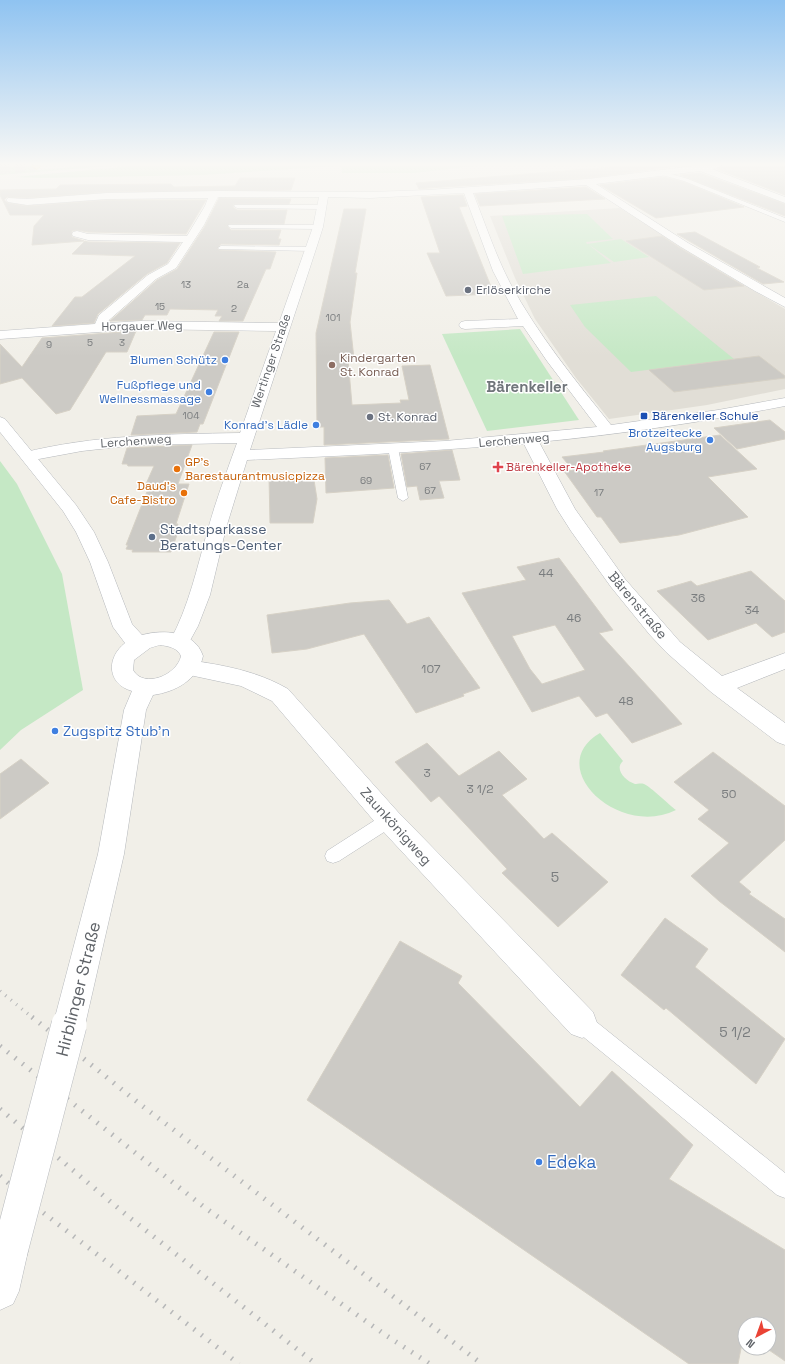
<svg xmlns="http://www.w3.org/2000/svg" width="785" height="1364" viewBox="0 0 785 1364" font-family="'Space Grotesk',sans-serif">
  <rect width="100%" height="100%" fill="#f1efe8"/>
  <path fill="#e1ded6" d="M620 208 720 271 785 309V389L707 405 609 419 576 378 535 319 515 278 490 216Z"/>
  <g fill="#c5e8c5">
    <path d="M31 166 30 171 82 166H110L0 175V168Z"/>
    <path d="M131 166H335L203 175 41 178 15 177Z"/>
    <path d="M341 166H474L414 173H342Z"/>
    <path d="M587 214 613 239 586 242 587 244 621 239 649 257 614 262 588 244 611 263 523 274 502 216Z"/>
    <path d="M656 296 734 359 631 372 585 327 570 305Z"/>
    <path d="M520 329 579 420 487 431 442 334Z"/>
    <path d="M0 461 17 484 62 574 83 690 21 730 0 750Z"/>
    <path d="M600 733 623 761C614 769 625 781 635 784 637 784 641 783 644 784 651 787 669 805 676 810 619 839 542 767 600 733Z"/>
  </g>
  <g fill="#cccac5" stroke="#d6d1c6" fill-rule="evenodd">
    <path d="M625 166H678L588 178 428 188 419 189 416 183Z"/>
    <path d="M723 166H785V195L717 169Z"/>
    <path d="M700 173 785 204V216L680 175Z"/>
    <path d="M664 177 684 182 744 207 656 218 600 185Z"/>
    <path d="M240 178H295L291 190 107 192 27 198 7 197 4 200 8 203 27 206 107 200H206L186 234 88 232 77 230 72 231V237L84 241 32 245 34 226 44 215H10L0 195V190L56 189 60 185 171 184 174 187 235 186Z"/>
    <path d="M586 187 605 199 480 206 475 194Z"/>
    <path d="M463 195 467 206 459 207 494 294 446 296 427 253H440L421 197Z"/>
    <path d="M219 198 291 199 289 204H235L233 205V207L237 210H287L284 224H229L227 226 231 230H281L278 239H281L279 245 221 244 217 248 219 250 276 252 270 269H266L243 321H219L222 316H215L218 310 170 309 167 315H145L142 320 110 321 157 280 177 269 205 226Z"/>
    <path d="M344 209H366L355 273H357L350 322 354 359H348L352 405 401 403 400 400H409L402 366 430 365 449 439 324 445V427H317L316 333Z"/>
    <path d="M695 232 760 267 757 268 784 282 763 284 677 234Z"/>
    <path d="M662 236 680 248 744 286 704 290 626 241Z"/>
    <path d="M85 241 88 242 180 243 167 263 147 274 98 314 94 323 52 326 75 297H82L135 256 72 254Z"/>
    <path d="M136 331 127 352H106L70 410 56 414 22 378 0 384V344L22 367 42 338Z"/>
    <path d="M214 332H239L203 424H200L197 432 131 435 137 416 176 414Z"/>
    <path d="M759 356 785 376V378L674 392 649 370Z"/>
    <path d="M770 420 785 432V439L737 449 714 428Z"/>
    <path d="M720 435 757 469 708 477 748 517 679 535 620 543 601 517H597L564 471 573 470 562 457 604 452 603 451Z"/>
    <path d="M192 445 178 484H189L176 524H178L176 529H179L171 552H132L133 550 126 549 128 545H126L150 484H146L154 466H128L127 464H122L127 448Z"/>
    <path d="M452 450 460 480 439 481 444 498 420 500 417 486 407 487 401 454Z"/>
    <path d="M388 455 394 488 326 493 325 458Z"/>
    <path d="M313 474 317 499 313 523H270L269 477Z"/>
    <path d="M559 558 613 630 599 633 682 724 632 743 607 713 596 717 579 696 532 712 462 593 526 580 517 567ZM555 625 585 670 542 684 530 669 512 636Z"/>
    <path d="M751 571 785 601V632L772 637 756 623 708 640 657 591 691 581 697 586Z"/>
    <path d="M389 600 407 624 429 617 480 688 463 694 464 696 416 713 364 634 307 649 272 653 267 615 350 603Z"/>
    <path d="M427 743 459 776 499 751 527 779 502 795 544 839 552 833 608 882 558 927 502 873 507 869 439 796 431 802 395 762Z"/>
    <path d="M713 752 785 806V840L739 882 751 892 749 894 785 919V952L719 901 691 876 729 843 698 819 709 810 674 782Z"/>
    <path d="M21 759 49 783 0 819V774Z"/>
    <path d="M665 918 708 949 695 967 785 1039 756 1084 666 1008 664 1010 621 975Z"/>
    <path d="M400 941 462 976 458 983 580 1107 612 1071 693 1145 669 1179 785 1250V1361L766 1348H769V1324H745V1334L744 1333 738 1364H689L307 1100Z"/>
  </g>
  <g fill="none" stroke-linecap="round" stroke-linejoin="round">
    <path stroke="#ccccc8" stroke-width="10" stroke-dasharray="10 5" stroke-linecap="butt" d="M0 169 36 166"/>
    <defs>
      <g id="service">
        <path d="M664 172 688 179 785 218V222L684 181 662 175 661 174Z"/>
        <path d="M235 205H321L324 207 321 209 237 208 234 206Z"/>
        <path d="M229 225H318L321 227 318 229 231 228 228 226Z"/>
        <path d="M221 246 311 247 314 249 311 251 219 249 218 248Z"/>
        <path d="M393 445 398 448 408 498 403 501 398 498 388 448Z"/>
        <path d="M389 813 395 815 397 820 395 825 339 861 333 863 327 861 325 856 327 851 383 815Z"/>
        <path d="M582 1013 589 1016 785 1173V1198L777 1195 575 1030 572 1023 575 1016Z"/>
      </g>
      <g id="minor">
        <path d="M694 166H722L712 169 785 197V203L700 171 596 184 688 243 785 298V307L755 291 681 247 586 185 473 193C485 223 495 254 510 283 538 335 575 380 611 425L718 410 785 398V406C703 422 622 434 539 442L575 509 625 579 680 642 722 676 785 653V669L737 688 785 723V745L777 742 711 692 666 652 650 635 611 587 571 531 557 509 524 444 377 454 247 460 226 528 210 595 198 626 187 646 180 648 173 646 170 641C189 606 197 568 208 529 216 500 227 471 237 443L136 445 82 451 28 461 22 459 20 456 22 453C93 435 167 434 240 433L276 331 141 329 0 339V331L95 324 99 315 148 275 168 264 183 242 88 240 73 236 72 234 73 232 77 231 88 234 187 236 205 206 208 198 107 199 27 205 8 202 6 200 8 198 27 199 107 193 219 191 370 192 428 190 588 179ZM464 193 493 271 518 319 465 321 461 322 459 325 461 328 465 329 523 326 547 361 597 427 445 441 250 450 316 249 323 227 328 197 370 198ZM218 197H319L313 227 279 323 141 321 108 323 109 320 156 279 176 268 204 225Z"/>
        <path d="M188 660C223 665 257 671 288 689L398 812 593 1012 597 1023 593 1034 582 1038 571 1034 380 828 272 701 241 686 180 673 177 668 180 663Z"/>
      </g>
      <g id="tertiary">
        <path d="M0 417 5 419 76 505 94 532 108 562 132 624 142 635C164 629 195 631 203 656 198 680 175 692 153 695L146 710 124 854 85 1025 80 1036 69 1041 58 1036 53 1025 98 854 124 710 132 691C107 684 106 658 125 643L113 627 90 562 76 532 63 511 0 432ZM160 645C168 646 178 648 181 656 177 675 144 689 133 670L134 660 150 648Z"/>
        <path d="M10 1233 23 1238 28 1251 19 1291 13 1304 0 1310V1237Z"/>
      </g>
      <path id="trunk" d="M32 166H41L37 169Z"/>
    </defs>
    <use href="#service" stroke="#b5b8bc" stroke-width="1"/>
    <use href="#minor" stroke="#b5b8bc" stroke-width="1"/>
    <use href="#tertiary" stroke="#b5b8bc" stroke-width="1"/>
    <use href="#trunk" stroke="#f9ab00" stroke-width="1"/>
    <use href="#service" fill="#fff" fill-rule="evenodd"/>
    <use href="#minor" fill="#fff" fill-rule="evenodd"/>
    <use href="#tertiary" fill="#fff" fill-rule="evenodd"/>
    <use href="#trunk" fill="#feeaa1" fill-rule="evenodd"/>
    <path stroke="#b6b7b8" stroke-width="3.5" stroke-dasharray="1 6" stroke-linecap="butt" d="M0 991 33 1018"/>
    <g stroke="#b6b7b8" stroke-width="5" stroke-dasharray="1.5 8" stroke-linecap="butt">
      <path d="M32 1017 141 1105 482 1364"/>
      <path d="M0 1046 204 1207 387 1336 430 1364"/>
      <path d="M0 1109 130 1218 316 1364"/>
      <path d="M0 1176 41 1211 239 1364"/>
    </g>
    <defs>
      <path id="tertiary-bridge" d="M10 1251 69 1025"/>
    </defs>
    <use href="#tertiary-bridge" stroke="#b5b8bc" stroke-width="36" stroke-linecap="butt"/>
    <use href="#tertiary-bridge" stroke="#fff" stroke-width="35"/>
  </g>
  <linearGradient id="sky" x2="0" y2="1"><stop stop-color="#8fc3f1"/><stop offset="0.46" stop-color="#f9f8f5"/><stop offset="1" stop-color="#f9f8f5" stop-opacity="0"/></linearGradient>
  <rect width="785" height="357" fill="url(#sky)"/>
  <g fill="#6b7280" stroke="#fff" stroke-width="1.5">
    <circle cx="468" cy="290" r="4"/>
    <circle cx="370" cy="417" r="4"/>
  </g>
  <g fill="#3f7fe0" stroke="#fff" stroke-width="1.5">
    <circle cx="225" cy="360" r="4"/>
    <circle cx="209" cy="392" r="4"/>
    <circle cx="316" cy="425" r="4"/>
    <circle cx="710" cy="440" r="4"/>
    <circle cx="55" cy="731" r="4"/>
    <circle cx="539" cy="1162" r="4"/>
  </g>
  <circle fill="#8d6e63" stroke="#fff" stroke-width="1.5" cx="332" cy="365" r="4"/>
  <rect fill="#1a4fb4" stroke="#fff" stroke-width="1.5" x="640" y="412" width="8" height="8" rx="2"/>
  <path fill="#e0444e" stroke="#fff" stroke-width="1.5" d="M496 461h4v4h4v4h-4v4h-4v-4h-4v-4h4z"/>
  <g fill="#e8710a" stroke="#fff" stroke-width="1.5">
    <circle cx="177" cy="469" r="4"/>
    <circle cx="184" cy="493" r="4"/>
  </g>
  <circle fill="#5c6f8a" stroke="#fff" stroke-width="1.5" cx="152" cy="537" r="4"/>
  <g text-anchor="middle" stroke-width="3" stroke-linejoin="round" paint-order="stroke">
    <g font-size="10" fill="#7a7d7f">
      <text x="186" y="288">13</text>
      <text x="243" y="288">2a</text>
      <text x="160" y="310">15</text>
      <text x="234" y="312">2</text>
      <text x="333" y="321">101</text>
      <text x="90" y="346">5</text>
      <text x="122" y="346">3</text>
      <text x="49" y="348">9</text>
      <text x="191" y="419">104</text>
      <text x="425" y="470">67</text>
      <text x="366" y="484">69</text>
      <text x="430" y="494">67</text>
      <text x="599" y="496">17</text>
    </g>
    <g font-size="12" fill="#5b616d" stroke="#fff" text-anchor="start">
      <text x="476" y="294">Erlöserkirche</text>
      <text x="378" y="421">St. Konrad</text>
    </g>
    <g font-size="12" fill="#5f6368" stroke="#fff">
      <text transform="translate(142 326) rotate(-1)" y="4">Horgauer Weg</text>
      <text transform="translate(271 361) rotate(-71)" y="4">Wertinger Straße</text>
      <text transform="translate(514 440) rotate(-5)" y="4">Lerchenweg</text>
      <text transform="translate(136 441) rotate(-4)" y="4">Lerchenweg</text>
    </g>
    <g font-size="12" fill="#785e54" stroke="#fff" text-anchor="start">
      <text x="340" y="362">Kindergarten<tspan x="340" dy="14">St. Konrad</tspan></text>
    </g>
    <g font-size="12" fill="#366cbe" stroke="#fff" text-anchor="end">
      <text x="217" y="364">Blumen Schütz</text>
      <text x="201" y="389">Fußpflege und<tspan x="201" dy="14">Wellnessmassage</tspan></text>
      <text x="308" y="429">Konrad's Lädle</text>
      <text x="702" y="437">Brotzeitecke<tspan x="702" dy="14">Augsburg</tspan></text>
    </g>
    <g font-size="12" fill="#164399" stroke="#fff" text-anchor="start">
      <text x="652" y="420">Bärenkeller Schule</text>
    </g>
    <g font-size="12" fill="#c56008" stroke="#fff" text-anchor="start">
      <text x="185" y="466">GP's<tspan x="185" dy="14">Barestaurantmusicpizza</tspan></text>
      <text x="176" y="490" text-anchor="end">Daud's<tspan x="176" dy="14">Cafe-Bistro</tspan></text>
    </g>
    <g font-size="12" fill="#be3a42" stroke="#fff" text-anchor="start">
      <text x="506" y="471">Bärenkeller-Apotheke</text>
    </g>
    <g font-size="12" fill="#7a7d7f">
      <text x="546" y="577">44</text>
      <text x="698" y="602">36</text>
      <text x="752" y="614">34</text>
      <text x="574" y="622">46</text>
      <text x="431" y="673">107</text>
      <text x="626" y="705">48</text>
      <text x="427" y="777">3</text>
      <text x="480" y="793">3 1/2</text>
      <text x="729" y="798">50</text>
    </g>
    <g font-size="14" fill="#4e5e75" stroke="#fff" text-anchor="start">
      <text x="160" y="534">Stadtsparkasse<tspan x="160" dy="16">Beratungs-Center</tspan></text>
    </g>
    <g font-size="14" fill="#5f6368" stroke="#fff">
      <text transform="translate(638 605) rotate(50)" y="5">Bärenstraße</text>
      <text transform="translate(396 826) rotate(48)" y="5">Zaunkönigweg</text>
    </g>
    <g font-size="14" fill="#366cbe" stroke="#fff" text-anchor="start">
      <text x="63" y="736">Zugspitz Stub'n</text>
    </g>
    <g font-size="14" fill="#7a7d7f">
      <text x="555" y="882">5</text>
      <text x="735" y="1037">5 1/2</text>
    </g>
    <g font-size="15" font-weight="bold" fill="#70757a" stroke="#fff">
      <text x="527" y="392">Bärenkeller</text>
    </g>
    <g font-size="17" fill="#5f6368" stroke="#fff">
      <text transform="translate(78 989) rotate(-76)" y="6">Hirblinger Straße</text>
    </g>
    <g font-size="17" fill="#366cbe" stroke="#fff" text-anchor="start">
      <text x="547" y="1168">Edeka</text>
    </g>
  </g>
  <g transform="translate(757 1336) rotate(221)"><circle r="19" fill="#ffffff" stroke="#bfc1c3"/>
  <path d="M0-3L7 15L0 10L-7 15Z" fill="#ea4335"/>
  <text y="-6" font-size="11" font-weight="bold" text-anchor="middle" fill="#5f6368">N</text>
  </g>
</svg>
